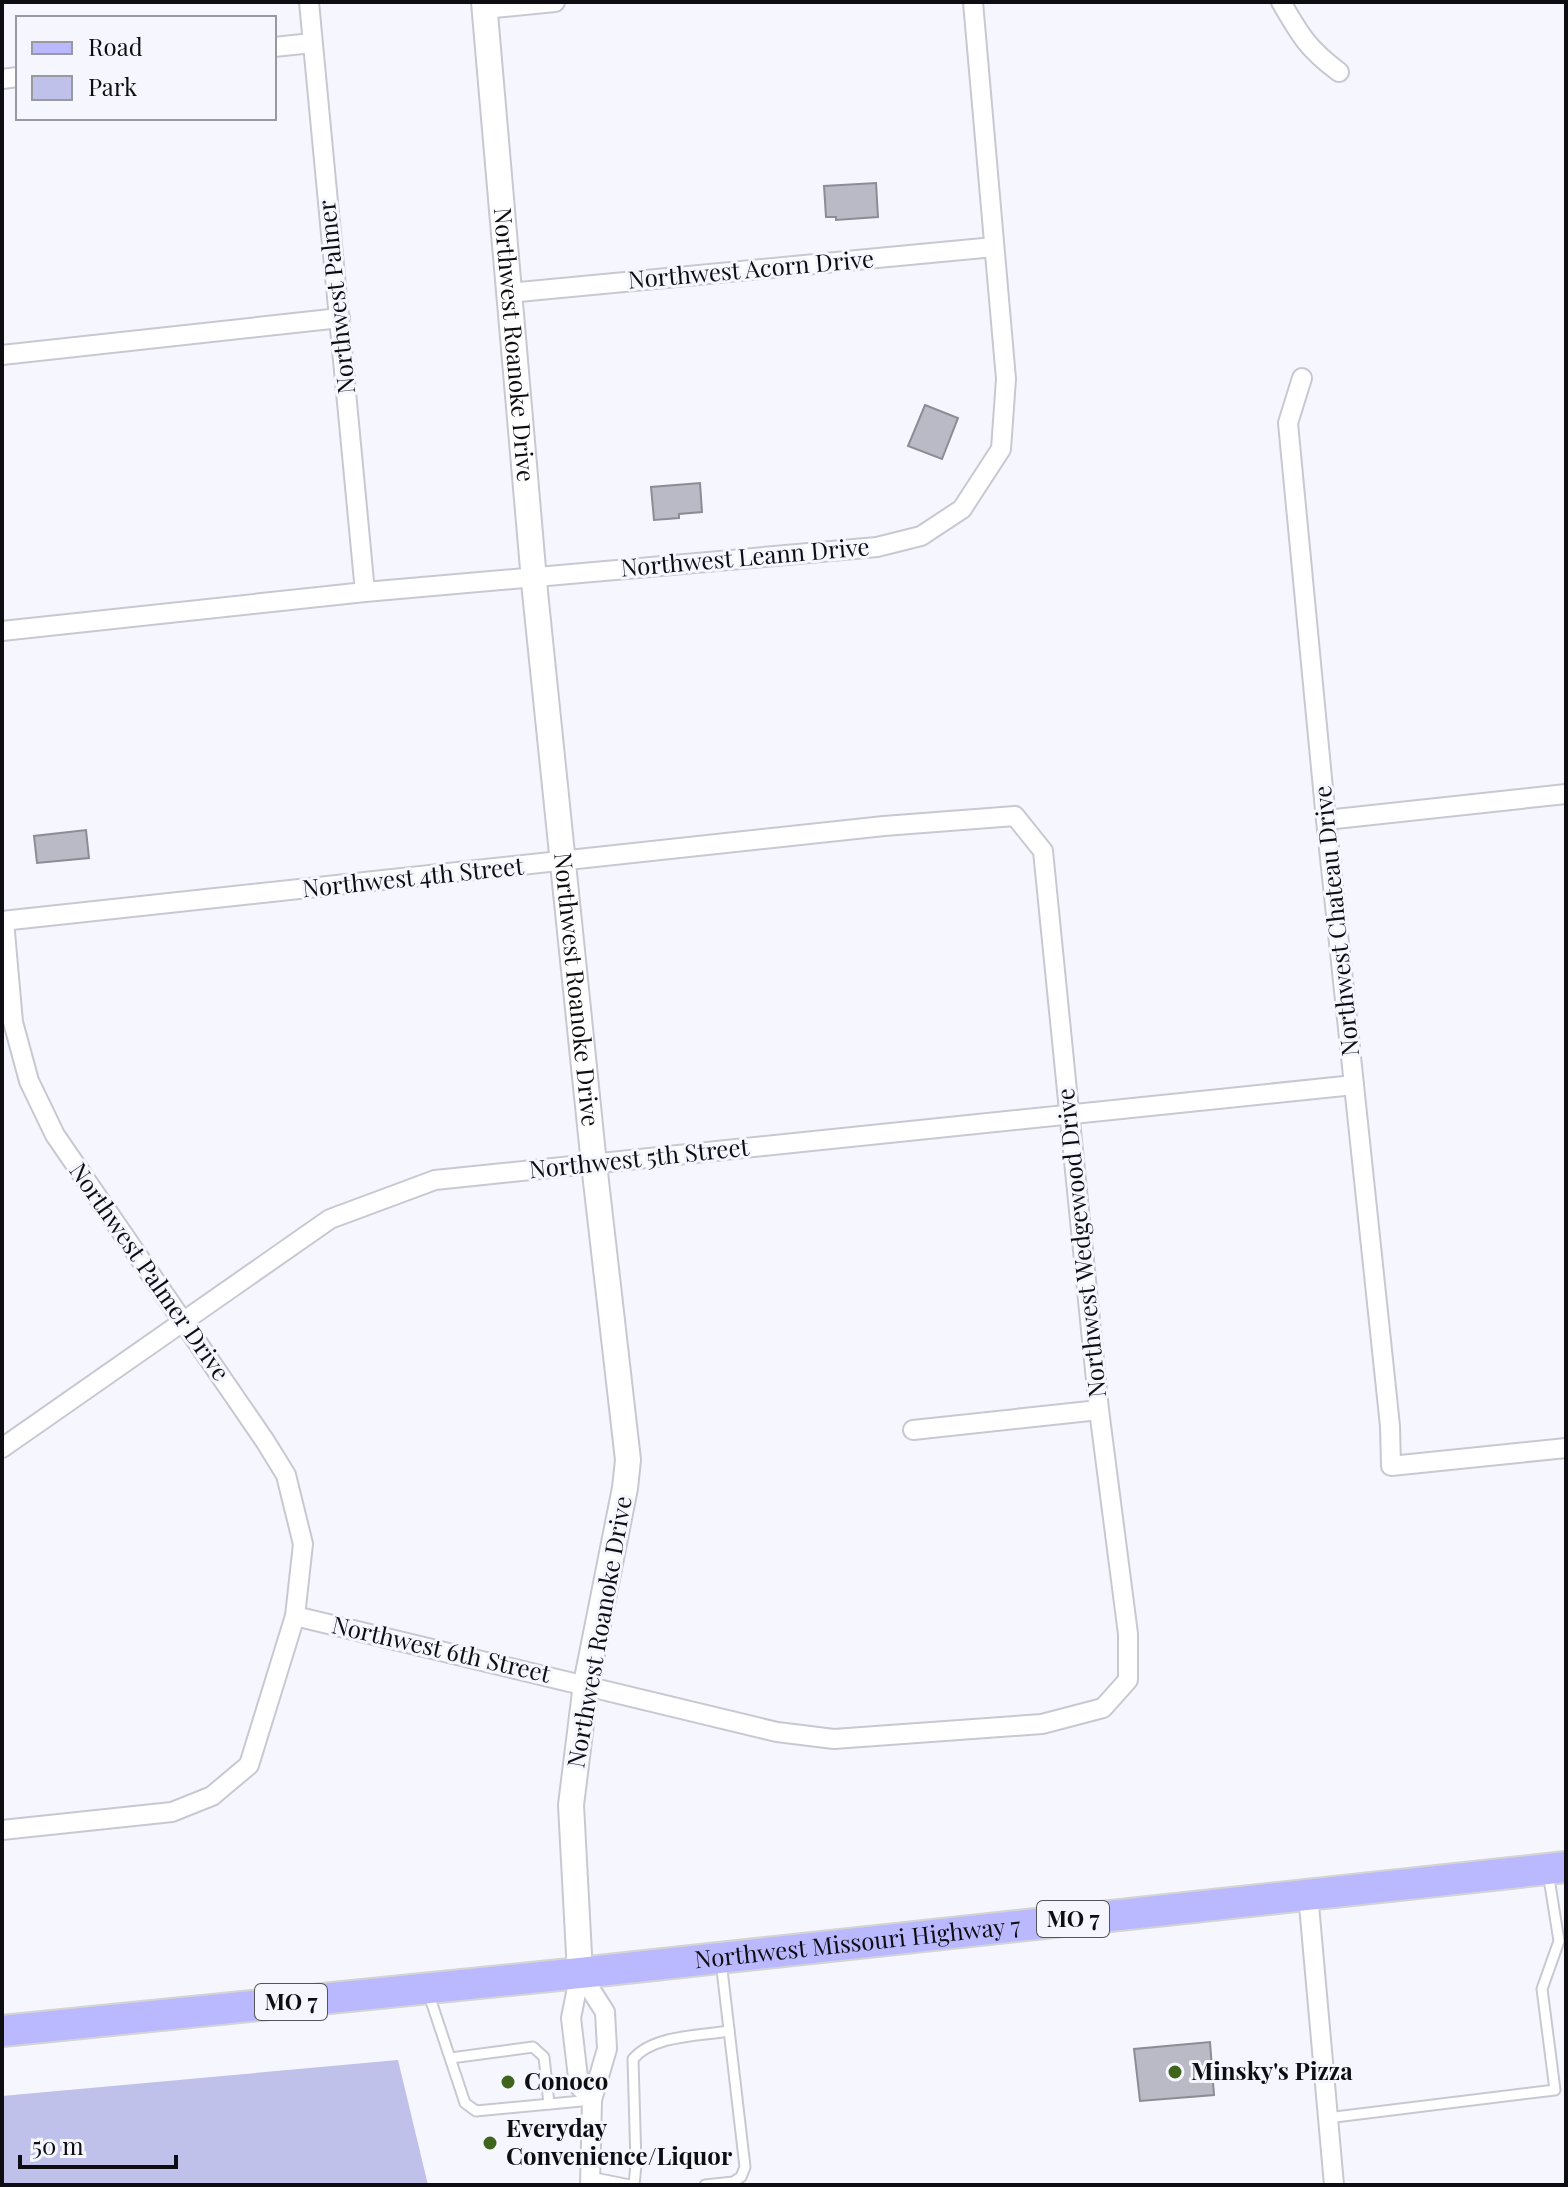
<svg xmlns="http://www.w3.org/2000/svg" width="1568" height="2187" viewBox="0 0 1568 2187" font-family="'Playfair Display',serif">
  <rect width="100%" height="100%" fill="#f6f7fe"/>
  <path fill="#bfc1ea" d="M398 2060 428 2185H2V2096Z"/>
  <g fill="#b9bac5" stroke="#8b8c96" stroke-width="2">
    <path d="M876 183 878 217 836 220V217H826L824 186Z"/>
    <path d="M925 405 958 418 942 459 908 446Z"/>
    <path d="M700 483 702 512 679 514V518L654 520 651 487Z"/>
    <path d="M86 830 89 858 37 863 34 836Z"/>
    <path d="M1210 2042 1214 2095 1140 2101 1134 2049Z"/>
  </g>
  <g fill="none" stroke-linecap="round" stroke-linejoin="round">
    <defs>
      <g id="service">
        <path d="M429 1995 465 2103 476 2111 592 2100"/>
        <path d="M451 2058 533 2047 544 2057 549 2104"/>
        <path d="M1327 2118 1555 2090 1542 1989 1559 1941 1548 1872"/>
        <path d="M590 2177 630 2185"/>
        <path d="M634 2185 636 2165 633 2059C653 2035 700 2036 729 2031"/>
        <path d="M705 2185 733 2182 741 2177 745 2167 721 1961"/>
      </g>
      <g id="minor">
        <path d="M309 2 365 592"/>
        <path d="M1281 2C1300 35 1308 49 1339 72"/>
        <path d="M484 9 555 2"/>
        <path d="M274 47 312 43"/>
        <path d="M2 79 18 77"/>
        <path d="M508 293 994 247"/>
        <path d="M2 355 340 318"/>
        <path d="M1302 378 1288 423 1326 820 1390 1426 1391 1466 1566 1448"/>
        <path d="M2 631 365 592 877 547 921 536 962 509 1001 449 1006 379 973 2"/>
        <path d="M1326 820 1566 794"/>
        <path d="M2 921 884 826 1015 816 1043 851 1099 1410 1128 1634V1680L1103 1708 1042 1724 834 1739 777 1732 295 1616"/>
        <path d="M913 1430 1099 1410"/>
        <path d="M2 1448 330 1219 435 1180 1354 1085"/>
        <path d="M2 1830 172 1812 212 1796 249 1765 295 1616 303 1544 286 1475 265 1441 55 1135 29 1081 13 1022 4 921"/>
        <path d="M1308 1894 1334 2185"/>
        <path d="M580 1973 605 2012 607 2049 592 2100 590 2185"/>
        <path d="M580 1973 571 2018 579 2086 592 2100"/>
      </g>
      <g id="tertiary">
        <path id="s1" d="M484 2 535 592 594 1164 628 1460 625 1488 586 1684 571 1805 580 1973"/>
      </g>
      <g id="primary">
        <path id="s2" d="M2 2031 580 1973 1566 1867"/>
      </g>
    </defs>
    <use href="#service" stroke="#c8c8d3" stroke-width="13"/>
    <use href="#minor" stroke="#c8c8d3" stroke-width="22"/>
    <use href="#tertiary" stroke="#c8c8d3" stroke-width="28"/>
    <use href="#primary" stroke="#d4d4d4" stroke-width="34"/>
    <use href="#service" stroke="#fff" stroke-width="9"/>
    <use href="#minor" stroke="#fff" stroke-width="18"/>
    <use href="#tertiary" stroke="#fff" stroke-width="24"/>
    <use href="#primary" stroke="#bab8fe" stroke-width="30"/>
  </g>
  <g fill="#3f641c" stroke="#f6f7fe" stroke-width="3">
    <circle cx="1175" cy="2072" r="8"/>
    <circle cx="508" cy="2082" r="8"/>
    <circle cx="490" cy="2143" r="8"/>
  </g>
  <g text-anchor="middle" stroke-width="6" stroke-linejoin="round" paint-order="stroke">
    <g fill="#f6f7fe" stroke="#545459" stroke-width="2">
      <rect x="1037" y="1901" width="72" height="36" rx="6"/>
      <rect x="255" y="1984" width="72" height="36" rx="6"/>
    </g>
    <g font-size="22" font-weight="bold" fill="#0e0e12">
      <text x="1073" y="1927">MO 7</text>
      <text x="291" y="2010">MO 7</text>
    </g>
    <g font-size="24" fill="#0e0e12" stroke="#f6f7fe">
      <text transform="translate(751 270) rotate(-5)" y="8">Northwest Acorn Drive</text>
      <text transform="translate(337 297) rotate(-96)" y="8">Northwest Palmer</text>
      <text dy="8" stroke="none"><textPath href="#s1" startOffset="344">Northwest Roanoke Drive</textPath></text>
      <text transform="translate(745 558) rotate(-5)" y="8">Northwest Leann Drive</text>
      <text transform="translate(413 878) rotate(-6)" y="8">Northwest 4th Street</text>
      <text transform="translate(1337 921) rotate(-96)" y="8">Northwest Chateau Drive</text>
      <text dy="8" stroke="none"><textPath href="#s1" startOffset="992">Northwest Roanoke Drive</textPath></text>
      <text transform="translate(639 1159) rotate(-6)" y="8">Northwest 5th Street</text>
      <text transform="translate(1082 1243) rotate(-96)" y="8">Northwest Wedgewood Drive</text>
      <text transform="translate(149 1272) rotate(55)" y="8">Northwest Palmer Drive</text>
      <text transform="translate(600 1632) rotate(-80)" y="8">Northwest Roanoke Drive</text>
      <text transform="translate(441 1650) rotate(13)" y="8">Northwest 6th Street</text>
      <text dy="8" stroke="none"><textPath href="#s2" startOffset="860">Northwest Missouri Highway 7</textPath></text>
    </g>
    <g font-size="24" font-weight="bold" fill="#0e0e12" stroke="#f6f7fe" text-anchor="start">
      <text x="1191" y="2080">Minsky's Pizza</text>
      <text x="524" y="2090">Conoco</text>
      <text x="506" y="2137">Everyday<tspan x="506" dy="28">Convenience/Liquor</tspan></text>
    </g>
  </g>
  <rect width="1568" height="2187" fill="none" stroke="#0e0e12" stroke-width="8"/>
  <rect x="16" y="16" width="260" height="104" fill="#f6f7fe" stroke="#999aa0" stroke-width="2"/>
  <rect x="32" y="42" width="40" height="12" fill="#bab8fe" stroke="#999aa0" stroke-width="2"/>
  <text x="88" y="56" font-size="24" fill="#0e0e12">Road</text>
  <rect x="32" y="76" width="40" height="24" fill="#bfc1ea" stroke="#999aa0" stroke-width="2"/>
  <text x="88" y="96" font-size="24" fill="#0e0e12">Park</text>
  <path d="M20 2155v12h156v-12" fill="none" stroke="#0e0e12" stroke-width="4"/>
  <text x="32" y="2155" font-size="24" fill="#0e0e12" stroke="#f6f7fe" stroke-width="6" paint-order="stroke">50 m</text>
</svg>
